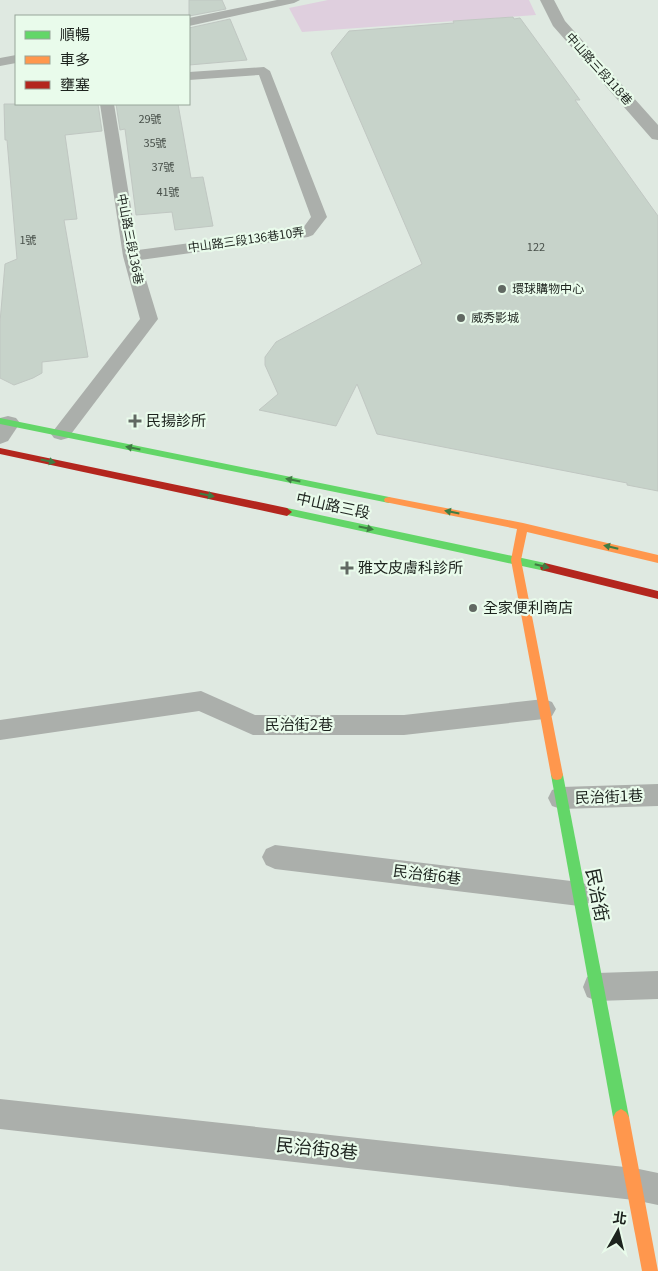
<svg xmlns="http://www.w3.org/2000/svg" width="658" height="1271" viewBox="0 0 658 1271" font-family="Georgia,'Noto Sans TC',serif">
  <rect width="100%" height="100%" fill="#dfe9e1"/>
  <path fill="#dfcfde" d="M328 0H529L536 15 302 32 289 8Z"/>
  <g fill="#c7d3ca" stroke="#c0c7c2">
    <path d="M189 0H222L226 9 189 16Z"/>
    <path d="M513 17 514 19 520 18 580 100H575L658 216V491L627 485V483L377 434 357 384 336 426 259 410 278 394 265 365V357L276 342 422 264 331 53 349 31 454 23 453 21Z"/>
    <path d="M230 19 247 60 189 65V28Z"/>
    <path d="M4 104H98L102 131 65 135 77 219 64 220 88 357 42 362V373L33 378 14 385 0 378V322L5 264 17 259 7 140H5Z"/>
    <path d="M116 104H178L191 178 203 177 213 226 175 230 172 212 136 215 125 129 120 130Z"/>
  </g>
  <g fill="none" stroke-linecap="round" stroke-linejoin="round">
    <g fill="#abafab" fill-rule="evenodd">
      <path d="M277 0H300L294 3 189 26V18Z"/>
      <path d="M16 55V63L0 66V58Z"/>
      <path d="M264 67 270 71 327 217 313 235 308 237 140 260 158 319 68 438 61 440 54 438 51 434 54 430 140 319 123 256 100 104H114L138 250 303 228 311 217 259 75 189 80V72Z"/>
      <path d="M201 691 255 715H404L544 699 552 702 556 709 552 716 544 719 404 735H253L199 711 0 740V720Z"/>
      <path d="M658 784V806L561 809 552 806 548 798 552 790 561 787Z"/>
      <path d="M275 845 579 882 589 885 592 894 589 903 579 906 275 869 266 865 262 857 266 849Z"/>
      <path d="M658 971V999L597 1001 587 997 583 987 587 977 597 973Z"/>
      <path d="M0 1099 634 1168 658 1173V1205L634 1200 0 1129Z"/>
    </g>
    <g fill="#abafab" fill-rule="evenodd">
      <path d="M540 0H554L565 21 658 125V140L652 139 553 26Z"/>
      <path d="M8 416 16 418 20 423 8 441 0 444V418Z"/>
    </g>
    <g fill="#63d668" fill-rule="evenodd">
      <path d="M0 418 389 497 394 500 389 503 0 424Z"/>
      <path d="M287 508 545 563 550 567 545 571 283 514 282 512Z"/>
      <path d="M557 770 561 771 563 775 629 1117 626 1122 621 1125 616 1122 613 1117 551 775 553 771Z"/>
    </g>
    <g fill="#ff974d" fill-rule="evenodd">
      <path d="M389 497 523 523 658 555V563L527 532 521 560 563 775 561 779 557 780 553 779 551 775 511 560 517 529 385 502 384 500 385 498Z"/>
      <path d="M621 1109 626 1112 629 1117 658 1271H642L613 1117 616 1112Z"/>
    </g>
    <g fill="#b3261e" fill-rule="evenodd">
      <path d="M0 448 287 508 292 512 287 516 0 454Z"/>
      <path d="M545 563 658 591V599L541 570 540 567Z"/>
    </g>
  </g>
  <defs><path id="oneway-solid" d="M-6-.8H1V-3.2L6.5 0L1 3.2V.8H-6Z" transform="scale(1.25)"/></defs>
  <g fill="#407c43">
    <use href="#oneway-solid" transform="translate(133 448) rotate(-169)"/>
    <use href="#oneway-solid" transform="translate(48 461) rotate(12)"/>
    <use href="#oneway-solid" transform="translate(293 480) rotate(-169)"/>
    <use href="#oneway-solid" transform="translate(207 495) rotate(12)"/>
    <use href="#oneway-solid" transform="translate(452 512) rotate(-169)"/>
    <use href="#oneway-solid" transform="translate(366 528) rotate(12)"/>
    <use href="#oneway-solid" transform="translate(611 547) rotate(-167)"/>
    <use href="#oneway-solid" transform="translate(542 566) rotate(14)"/>
  </g>
  <g fill="#616862" stroke="#e9fbeb" stroke-width="2">
    <circle cx="502" cy="289" r="5"/>
    <circle cx="461" cy="318" r="5"/>
    <path d="M132.5 413.5h5v5h5v5h-5v5h-5v-5h-5v-5h5z"/>
    <path d="M344.5 560.5h5v5h5v5h-5v5h-5v-5h-5v-5h5z"/>
    <circle cx="473" cy="608" r="5"/>
  </g>
  <g text-anchor="middle" stroke-width="4.5" stroke-linejoin="round" paint-order="stroke">
    <g font-size="11" fill="#48504a">
      <text x="150" y="123">29號</text>
      <text x="155" y="147">35號</text>
      <text x="163" y="171">37號</text>
      <text x="168" y="196">41號</text>
      <text x="28" y="244">1號</text>
      <text x="536" y="251">122</text>
    </g>
    <g font-size="12" fill="#1d231e" stroke="#e9fbeb">
      <text transform="translate(599 69) rotate(48)" y="4">中山路三段118巷</text>
      <text transform="translate(130 239) rotate(79)" y="4">中山路三段136巷</text>
      <text transform="translate(246 240) rotate(-8)" y="4">中山路三段136巷10弄</text>
    </g>
    <g font-size="12" fill="#1d231e" stroke="#e9fbeb" text-anchor="start">
      <text x="512" y="293">環球購物中心</text>
      <text x="471" y="322">威秀影城</text>
    </g>
    <g font-size="15" fill="#1d231e" stroke="#e9fbeb" text-anchor="start">
      <text x="146" y="426">民揚診所</text>
      <text x="358" y="573">雅文皮膚科診所</text>
      <text x="483" y="613">全家便利商店</text>
    </g>
    <g font-size="15" fill="#1d231e" stroke="#e9fbeb">
      <text transform="translate(333 506) rotate(12)" y="5">中山路三段</text>
      <text x="299" y="730">民治街2巷</text>
      <text transform="translate(609 797) rotate(-2)" y="5">民治街1巷</text>
      <text transform="translate(427 875) rotate(7)" y="5">民治街6巷</text>
    </g>
    <g font-size="18" fill="#1d231e" stroke="#e9fbeb">
      <text transform="translate(597 895) rotate(79)" y="6">民治街</text>
      <text transform="translate(317 1149) rotate(6)" y="6">民治街8巷</text>
    </g>
  </g>
  <rect x="15" y="15" width="175" height="90" fill="#e9fbeb" stroke="#97a599"/>
  <rect x="25" y="31" width="25" height="8" fill="#63d668" stroke="#97a599"/>
  <text x="60" y="40" font-size="15" fill="#1d231e">順暢</text>
  <rect x="25" y="56" width="25" height="8" fill="#ff974d" stroke="#97a599"/>
  <text x="60" y="65" font-size="15" fill="#1d231e">車多</text>
  <rect x="25" y="81" width="25" height="8" fill="#b3261e" stroke="#97a599"/>
  <text x="60" y="90" font-size="15" fill="#1d231e">壅塞</text>
  <g transform="translate(618 1231) rotate(8)" stroke="#e9fbeb" stroke-width="4" paint-order="stroke">
  <path d="M0-4L9 19L0 12L-9 19Z" fill="#1d231e"/>
  <text y="-8" font-size="14" font-weight="bold" text-anchor="middle" fill="#1d231e">北</text>
  </g>
</svg>
